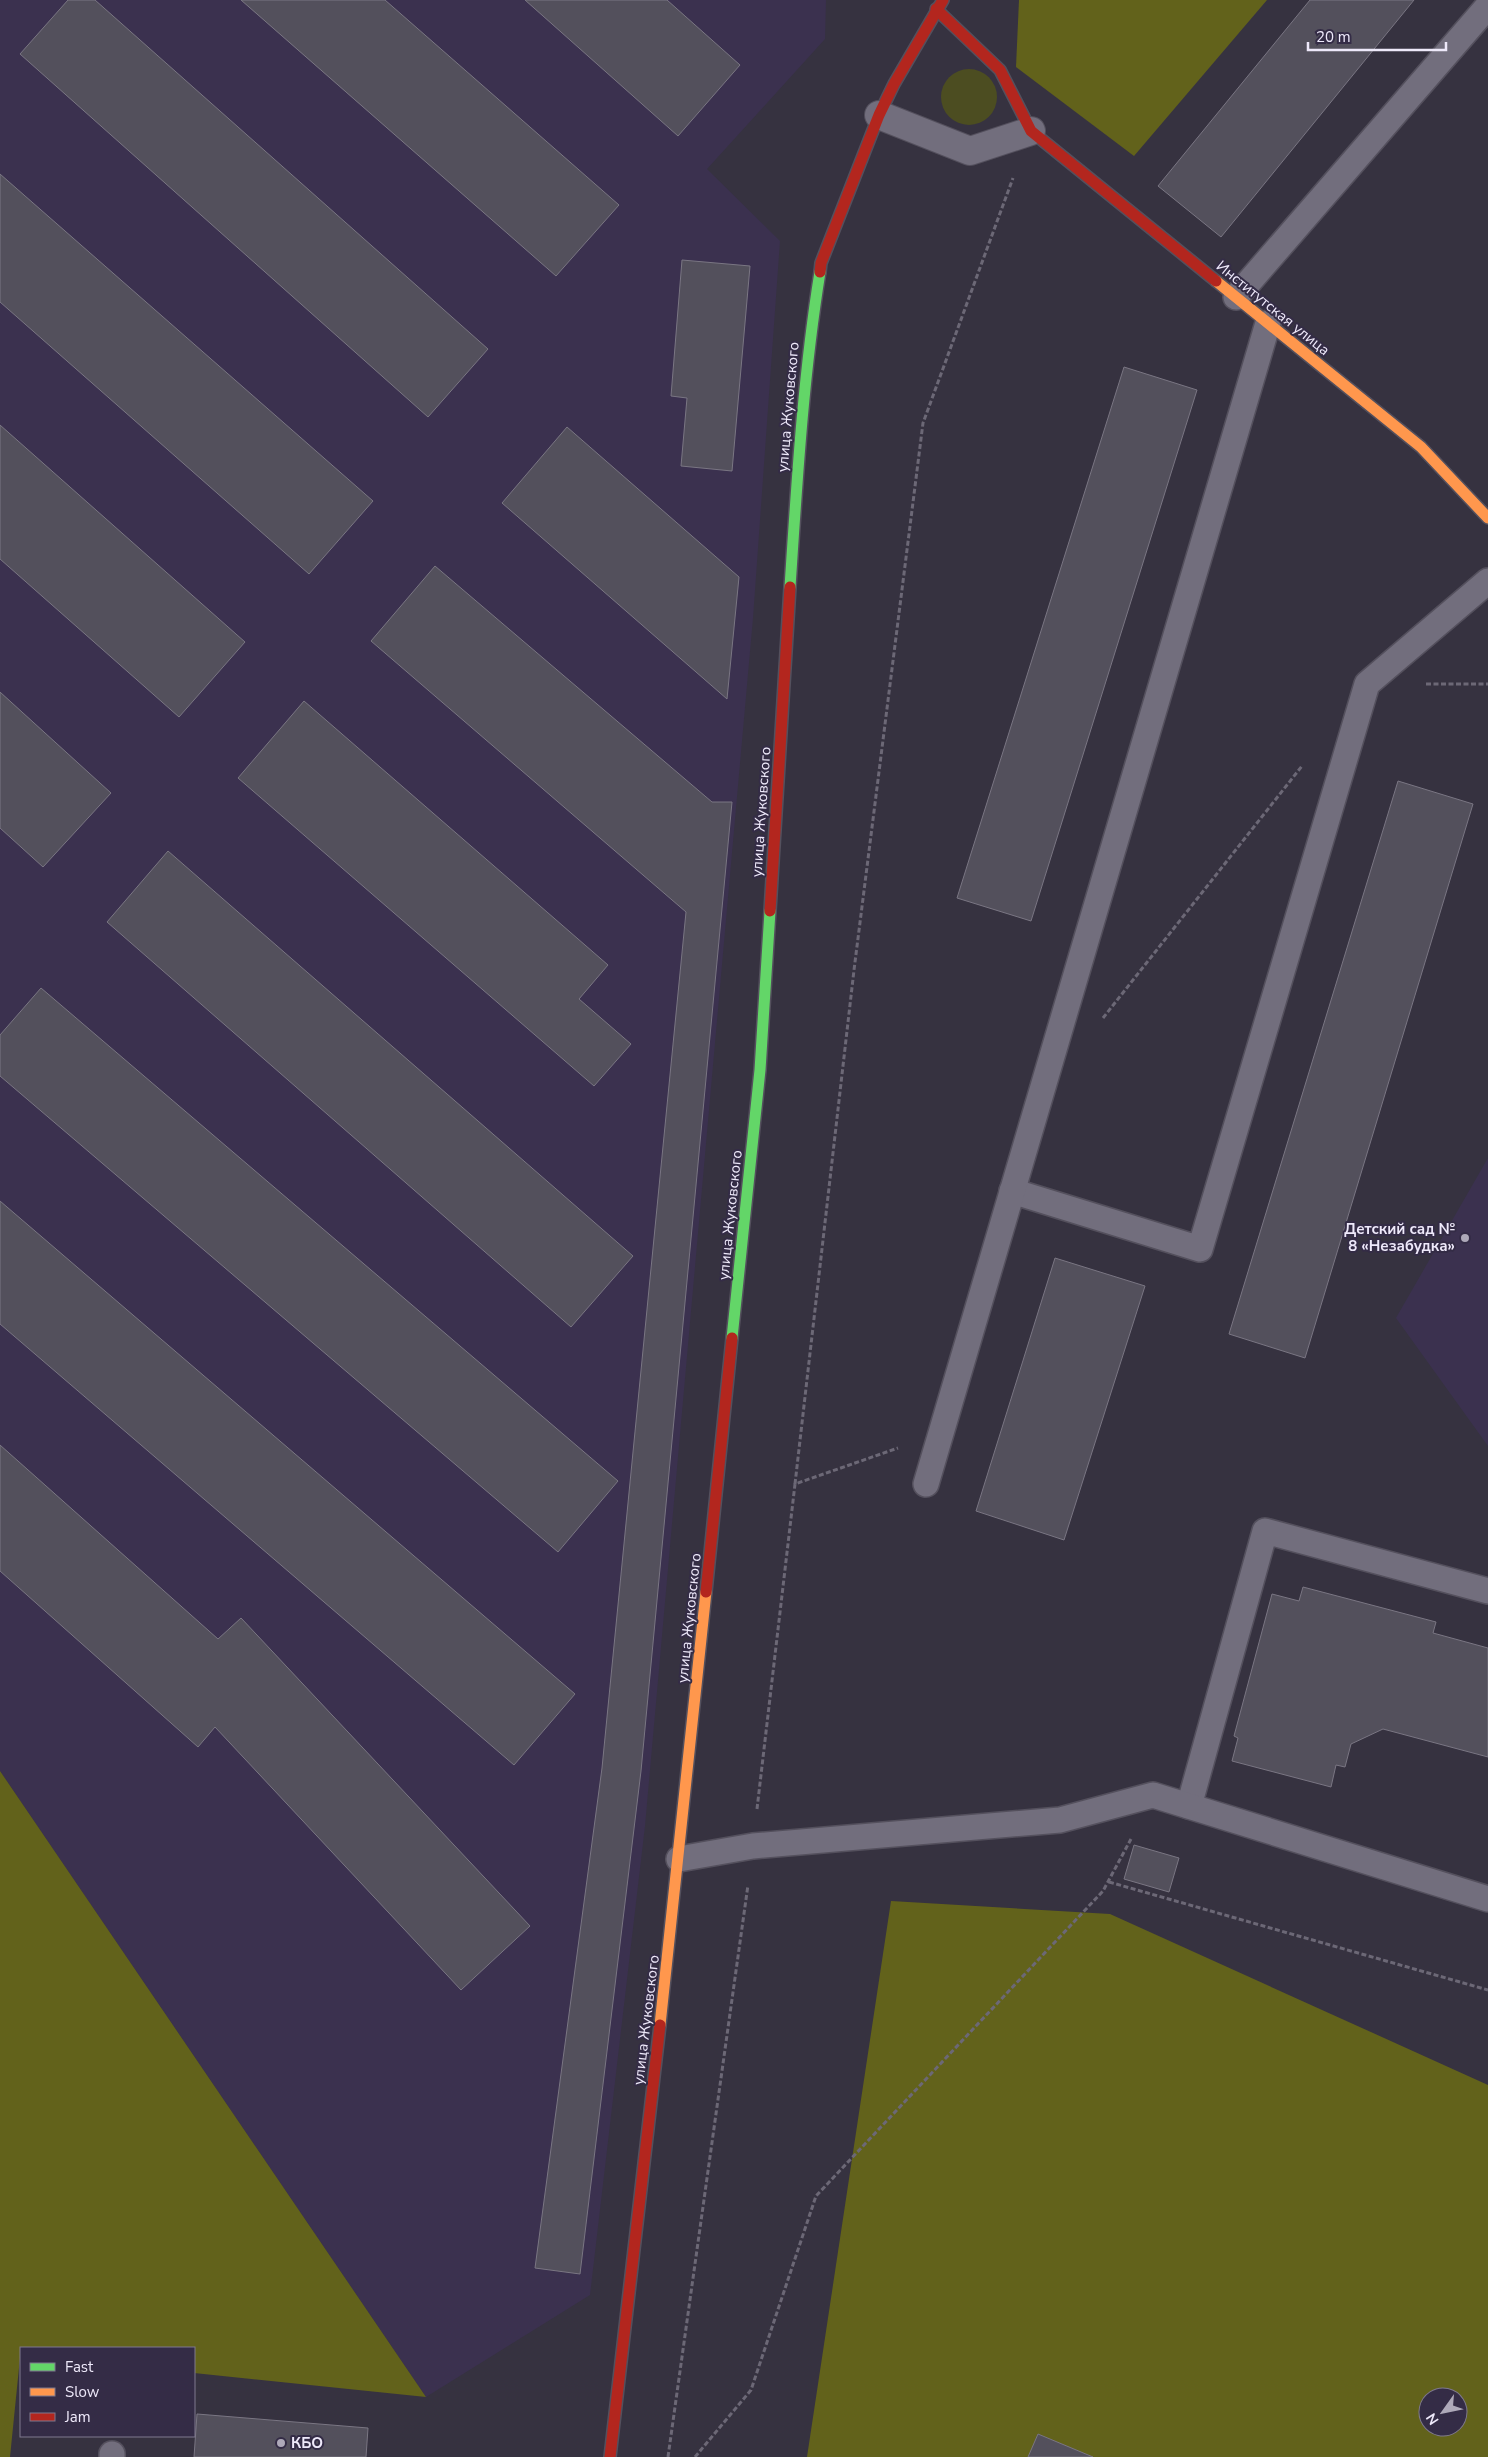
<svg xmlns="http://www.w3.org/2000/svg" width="1488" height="2457" viewBox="0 0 1488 2457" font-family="'Nunito Sans',sans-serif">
  <rect width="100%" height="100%" fill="#363240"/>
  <g fill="#3b314f">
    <path d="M0 0H826L825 39 707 169 780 241 753 618 645 1826 590 2295 426 2397 0 1771Z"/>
    <path d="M1488 1158V1446L1396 1318Z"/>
  </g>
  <circle fill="#4c4d21" cx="969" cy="97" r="28"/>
  <g fill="#62621b" fill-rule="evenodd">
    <path d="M1019 0H1267L1134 156 1016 67Z"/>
    <path d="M0 1771 426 2397 194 2373V2348H21L10 2457H0Z"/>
    <path d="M891 1901 1110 1914 1488 2085V2457H807ZM1428 2397H1458V2427H1428Z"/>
  </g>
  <g fill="#53505c" stroke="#7a7683">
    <path d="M68 0H95L488 349 428 417 20 54Z"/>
    <path d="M241 0H385L619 205 556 276Z"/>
    <path d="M525 0H667L740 65 678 136Z"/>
    <path d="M1310 0H1414L1221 237 1158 186Z"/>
    <path d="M0 174 373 501 309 574 0 302Z"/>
    <path d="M682 260 750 266 732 471 681 466 687 398 671 396Z"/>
    <path d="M1124 367 1197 390 1031 921 957 898Z"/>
    <path d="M0 425 245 642 179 717 0 559Z"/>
    <path d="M567 427 739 577 727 699 502 503Z"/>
    <path d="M435 566 712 802H732L641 1771 580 2274 535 2268 602 1768 686 912 371 641Z"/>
    <path d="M0 692 111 793 43 867 0 828Z"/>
    <path d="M304 701 608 965 579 999 631 1044 594 1086 238 778Z"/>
    <path d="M1398 781 1473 804 1305 1358 1229 1334Z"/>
    <path d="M168 851 633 1256 571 1327 107 922Z"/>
    <path d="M41 988 618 1481 558 1552 0 1076V1035Z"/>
    <path d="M0 1201 575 1694 514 1765 0 1324Z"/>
    <path d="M1055 1258 1145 1286 1064 1540 976 1511Z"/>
    <path d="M0 1445 218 1639 241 1618 530 1926 461 1990 215 1727 198 1747 0 1571Z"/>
    <path d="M1303 1587 1436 1622 1433 1633 1488 1648V1757L1383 1729 1351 1744 1345 1767 1336 1765 1331 1787 1232 1761 1238 1738 1234 1736 1272 1594 1299 1601Z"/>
    <path d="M1134 1845 1179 1858 1169 1892 1124 1879Z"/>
    <path d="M197 2414 368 2428 366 2457H194Z"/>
    <path d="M1038 2434 1093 2457H1028Z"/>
  </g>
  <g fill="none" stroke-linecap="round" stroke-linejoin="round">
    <defs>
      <g id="lane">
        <path d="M1236 297 1488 6"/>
        <path d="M1012 1191 1200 1249 1367 684 1488 581"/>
        <path d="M926 1484 1268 323"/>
        <path d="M1189 1806 1265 1531 1488 1591"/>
        <path d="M679 1859 753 1846 1060 1820 1153 1795 1488 1899"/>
        <path d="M112 2457V2454"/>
      </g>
      <path id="street" d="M879 115 970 151 1031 131"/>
      <g id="fast">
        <path d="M790 587C797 481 803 377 820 272"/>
        <path d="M732 1338 760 1070 770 911"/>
      </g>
      <g id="slow">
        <path d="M1216 281 1421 447 1488 518"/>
        <path d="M660 2025 706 1592"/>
      </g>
      <g id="jam">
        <path d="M936 9 1000 70 1031 131 1216 281"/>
        <path d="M820 272 821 263 879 115 894 84 943 0"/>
        <path d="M770 911 790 587"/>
        <path d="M706 1592 732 1338"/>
        <path d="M610 2457 660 2025"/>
      </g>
    </defs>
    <use href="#lane" stroke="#54505d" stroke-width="28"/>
    <use href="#street" stroke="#54505d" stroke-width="30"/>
    <use href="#fast" stroke="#54505d" stroke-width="14"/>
    <use href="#slow" stroke="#54505d" stroke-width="14"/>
    <use href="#jam" stroke="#54505d" stroke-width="14"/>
    <g stroke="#6c6876" stroke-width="3" stroke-dasharray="5 2.5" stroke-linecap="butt">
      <path d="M1426 684H1488"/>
      <path d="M1103 1018 1302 766"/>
      <path d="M795 1484 854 970 923 423 1013 178"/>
      <path d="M757 1809 795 1484 898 1448"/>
      <path d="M1109 1882 1488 1990"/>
      <path d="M668 2457 748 1885"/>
      <path d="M695 2457 751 2390 816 2196 1103 1891 1131 1839"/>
    </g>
    <use href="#lane" stroke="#726e7d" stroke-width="25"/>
    <use href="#street" stroke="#726e7d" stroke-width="28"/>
    <use href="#fast" stroke="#63d668" stroke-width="11"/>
    <use href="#slow" stroke="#ff974d" stroke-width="11"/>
    <use href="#jam" stroke="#b3261e" stroke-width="11"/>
  </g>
  <g fill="#aea9b9" stroke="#342c46" stroke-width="2">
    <circle cx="1465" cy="1238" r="5"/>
    <circle cx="281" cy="2443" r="5"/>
  </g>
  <g text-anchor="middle" stroke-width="4" stroke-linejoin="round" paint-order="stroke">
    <g font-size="15" fill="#eee9fa" stroke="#342c46">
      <text transform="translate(1273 308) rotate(39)" y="5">Институтская улица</text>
      <text transform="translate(788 407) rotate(-85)" y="5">улица Жуковского</text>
      <text transform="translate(761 812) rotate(-86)" y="5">улица Жуковского</text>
      <text transform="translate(730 1215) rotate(-84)" y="5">улица Жуковского</text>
      <text transform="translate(689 1618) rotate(-84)" y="5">улица Жуковского</text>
      <text transform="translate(646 2020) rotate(-83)" y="5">улица Жуковского</text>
    </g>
    <g font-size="15" font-weight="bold" fill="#eee9fa" stroke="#342c46" text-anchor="end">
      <text x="1455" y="1234">Детский сад №<tspan x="1455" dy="17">8 «Незабудка»</tspan></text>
      <text x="291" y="2448" text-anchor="start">КБО</text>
    </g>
  </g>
  <rect x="20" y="2347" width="175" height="90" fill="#342c46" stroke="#7e788e"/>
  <rect x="30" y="2363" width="25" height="8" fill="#63d668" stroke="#7e788e"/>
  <text x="65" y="2372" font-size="15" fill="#eee9fa">Fast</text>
  <rect x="30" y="2388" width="25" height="8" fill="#ff974d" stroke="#7e788e"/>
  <text x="65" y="2397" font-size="15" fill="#eee9fa">Slow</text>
  <rect x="30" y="2413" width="25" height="8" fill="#b3261e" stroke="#7e788e"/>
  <text x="65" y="2422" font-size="15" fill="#eee9fa">Jam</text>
  <g transform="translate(1443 2412) rotate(237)"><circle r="24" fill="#342c46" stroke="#7e788e"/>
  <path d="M0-4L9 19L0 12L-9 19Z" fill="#aea9b9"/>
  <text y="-8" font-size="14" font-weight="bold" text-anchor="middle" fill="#eee9fa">N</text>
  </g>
  <path d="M1308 42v8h138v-8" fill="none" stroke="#eee9fa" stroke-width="2.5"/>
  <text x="1316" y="42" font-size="15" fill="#eee9fa" stroke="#342c46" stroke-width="4" paint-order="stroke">20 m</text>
</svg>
